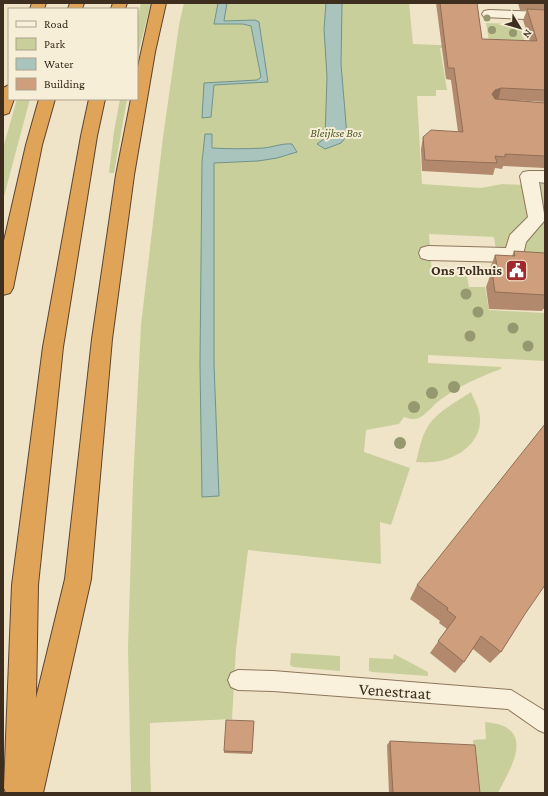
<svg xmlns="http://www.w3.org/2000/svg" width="548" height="796" viewBox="0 0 548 796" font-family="'Crimson Pro',serif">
  <rect width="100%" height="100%" fill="#f0e4c8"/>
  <g fill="#c9cf9b" fill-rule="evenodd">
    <path d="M141 3H151L137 58V20Z"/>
    <path d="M184 3H218L214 24H243L251 26 261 77 257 80 205 83 211 117 214 85 268 82 256 21H224L227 3H409L413 44 490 47 486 23 520 24 527 52 440 48 447 90H436V96H417L422 184 481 188 502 184 523 185 529 214 528 219 507 247 496 250 494 237 429 234 430 246 425 247 426 261H431L432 274 467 276 469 287H485L489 310 545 313V361L428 355V363L501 367V369C479 377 459 386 440 400 433 405 427 414 419 418 414 420 409 419 404 417L399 424 366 430 364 452 410 468 391 525 380 522 381 564 248 550 236 649 232 719 150 723V758L151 793H131L128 648 133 482 141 325 163 137 179 25ZM205 134H212L213 162 214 364 219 495 203 497 200 364 202 162Z"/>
    <path d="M17 99H30L3 200V148Z"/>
    <path d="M120 99H127L114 173H109L114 131Z"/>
    <path d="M542 183H545V258L524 257 522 242 538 186Z"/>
    <path d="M471 392C474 400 480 409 480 419 481 444 455 461 431 462 426 463 421 462 416 462 419 451 421 438 427 428 435 413 456 402 471 392Z"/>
    <path d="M291 653 340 656V671L293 667 290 665Z"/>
    <path d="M394 654 428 672V676L372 672 369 671V658L393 659Z"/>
    <path d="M485 722C490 723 496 723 501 725 533 737 507 774 498 793H477L473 740 486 739Z"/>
  </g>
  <g fill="#a9c4bc" stroke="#6f938a">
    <path d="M218 3H227L224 21 255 20 259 22 268 82 214 85 211 117 202 118 204 83 257 80 261 77 251 26 243 24H214Z"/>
    <path d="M326 3H342L341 64 347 136 341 143 325 149 317 144 325 138 327 77 324 29Z"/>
    <path d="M205 134H212V148C229 149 246 149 264 148 273 147 283 143 292 144L297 152 277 158 258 161 214 163V364L219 496 202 497 200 364 202 162Z"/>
  </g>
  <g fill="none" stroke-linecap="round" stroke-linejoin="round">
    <defs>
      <path id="service" d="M238 670 273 671 511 690 545 711V733L538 730 508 709 273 691 238 690 231 687 228 680 231 673Z"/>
      <g id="minor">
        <path d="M489 10 545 12V20L484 17 482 14 484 11Z"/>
        <path d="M529 171H545V183L539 182 545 220 526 242 523 255 521 260 514 262 428 260 421 258 419 253 421 248 428 246 506 248 510 235 528 217 520 176 523 172Z"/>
      </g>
      <g id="motorway">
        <path d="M32 3H46L44 9H30Z"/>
        <path d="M70 3H84L82 9H68Z"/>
        <path d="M113 3H127L125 9H111Z"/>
        <path d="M152 3H166L155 52 134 175 112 339 91 579 43 793H6L4 788 12 585 43 347 81 136 89 99H105L97 136 63 347 38 585 36 698 65 579 92 339 116 175 131 99H137V71Z"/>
        <path d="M9 85V99H14L9 113 3 115V88Z"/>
        <path d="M39 99H55L42 145 13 288 10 293 3 295V245L26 145Z"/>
      </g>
    </defs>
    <use href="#service" stroke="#8d765c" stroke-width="2"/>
    <use href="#minor" stroke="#8d765c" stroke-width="2"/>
    <use href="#motorway" stroke="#5b4430" stroke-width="2"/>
    <use href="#service" fill="#faf1dc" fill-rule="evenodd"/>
    <use href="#minor" fill="#faf1dc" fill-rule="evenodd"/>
    <use href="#motorway" fill="#e0a458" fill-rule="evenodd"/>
  </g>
  <g fill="#96986f">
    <circle cx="487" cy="18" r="3.5"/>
    <circle cx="492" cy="30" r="4"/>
    <circle cx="513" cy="33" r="4"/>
    <circle cx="466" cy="294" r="5.5"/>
    <circle cx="478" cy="312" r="5.5"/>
    <circle cx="513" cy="328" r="5.5"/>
    <circle cx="470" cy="336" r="5.5"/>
    <circle cx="528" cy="346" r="5.5"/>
    <circle cx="454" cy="387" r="6"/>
    <circle cx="432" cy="393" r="6"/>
    <circle cx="414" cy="407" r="6"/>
    <circle cx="400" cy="443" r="6"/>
  </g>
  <g fill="#b2896c">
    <path d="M436 3H477L482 39 530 41 523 20 527 10H520L518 3H545V102L513 100 545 103V168L503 166 502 169 495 168 493 175 422 171 421 149 423 137 458 132 451 80 446 79Z"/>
    <path d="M514 251 545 253V309H543L542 311 489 309 486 287 490 276 489 271 495 255 512 256Z"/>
    <path d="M417 585 525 614 501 652 490 663 473 649 464 662 455 673 430 653 447 629 439 623 440 621 410 599Z"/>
    <path d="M254 721 252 754 224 753V751Z"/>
    <path d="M390 741 480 793H389L387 745Z"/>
  </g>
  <path fill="#916f58" d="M501 88 498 100 492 102V94L495 90Z"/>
  <g fill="#cf9f7d" stroke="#916f58">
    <path d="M440 3H477L482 39 537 41 527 9 545 10V90L501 88 495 90 492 94 495 99 545 103V156L505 154V157L495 156 497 163 425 160 423 137 431 130 463 132 454 68H448Z"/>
    <path d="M514 251 545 253V295L495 292 492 271H498L495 255 515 256Z"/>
    <path d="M545 424V585L525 614 501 652 481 636 464 662 438 641 456 617 447 610 448 608 417 585Z"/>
    <path d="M226 720 254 721 252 752 224 751Z"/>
    <path d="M390 741 475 745 480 793H393Z"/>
  </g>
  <defs>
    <symbol id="civic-square" viewBox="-11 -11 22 22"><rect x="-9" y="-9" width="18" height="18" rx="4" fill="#9e2a2b" stroke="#f7eed8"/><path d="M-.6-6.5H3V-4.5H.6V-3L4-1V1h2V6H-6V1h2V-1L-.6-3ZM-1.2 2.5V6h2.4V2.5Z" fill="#fff"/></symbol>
  </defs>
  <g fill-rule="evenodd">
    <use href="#civic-square" x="504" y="258" width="25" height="25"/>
  </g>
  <g text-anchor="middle" stroke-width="4" stroke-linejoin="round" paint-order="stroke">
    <g font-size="12" font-style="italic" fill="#4d5a26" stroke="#f7eed8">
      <text x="336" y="137">Bleijkse Bos</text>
    </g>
    <g font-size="14" font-weight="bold" fill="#3d2e20" stroke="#f7eed8" text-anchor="end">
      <text x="502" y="275">Ons Tolhuis</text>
    </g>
    <g font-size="17" fill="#3d2e20" stroke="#f7eed8">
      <text transform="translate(395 691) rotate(4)" y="6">Venestraat</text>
    </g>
  </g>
  <rect width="548" height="796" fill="none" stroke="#3d2e20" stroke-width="8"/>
  <rect x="8" y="8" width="130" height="92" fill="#f7eed8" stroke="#ada18e"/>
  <rect x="16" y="21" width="20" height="6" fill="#faf1dc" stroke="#ada18e"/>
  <text x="44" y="28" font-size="12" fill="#3d2e20">Road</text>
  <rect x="16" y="38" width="20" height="12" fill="#c9cf9b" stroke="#ada18e"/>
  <text x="44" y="48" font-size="12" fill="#3d2e20">Park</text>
  <rect x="16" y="58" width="20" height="12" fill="#a9c4bc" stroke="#ada18e"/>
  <text x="44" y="68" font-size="12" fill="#3d2e20">Water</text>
  <rect x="16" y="78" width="20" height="12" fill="#cf9f7d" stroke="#ada18e"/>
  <text x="44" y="88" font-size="12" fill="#3d2e20">Building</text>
  <g transform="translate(520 28) rotate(128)" stroke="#f7eed8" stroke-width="3" paint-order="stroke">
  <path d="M0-3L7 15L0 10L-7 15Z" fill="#3d2e20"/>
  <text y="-6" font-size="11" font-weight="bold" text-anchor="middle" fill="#3d2e20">N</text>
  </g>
</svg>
